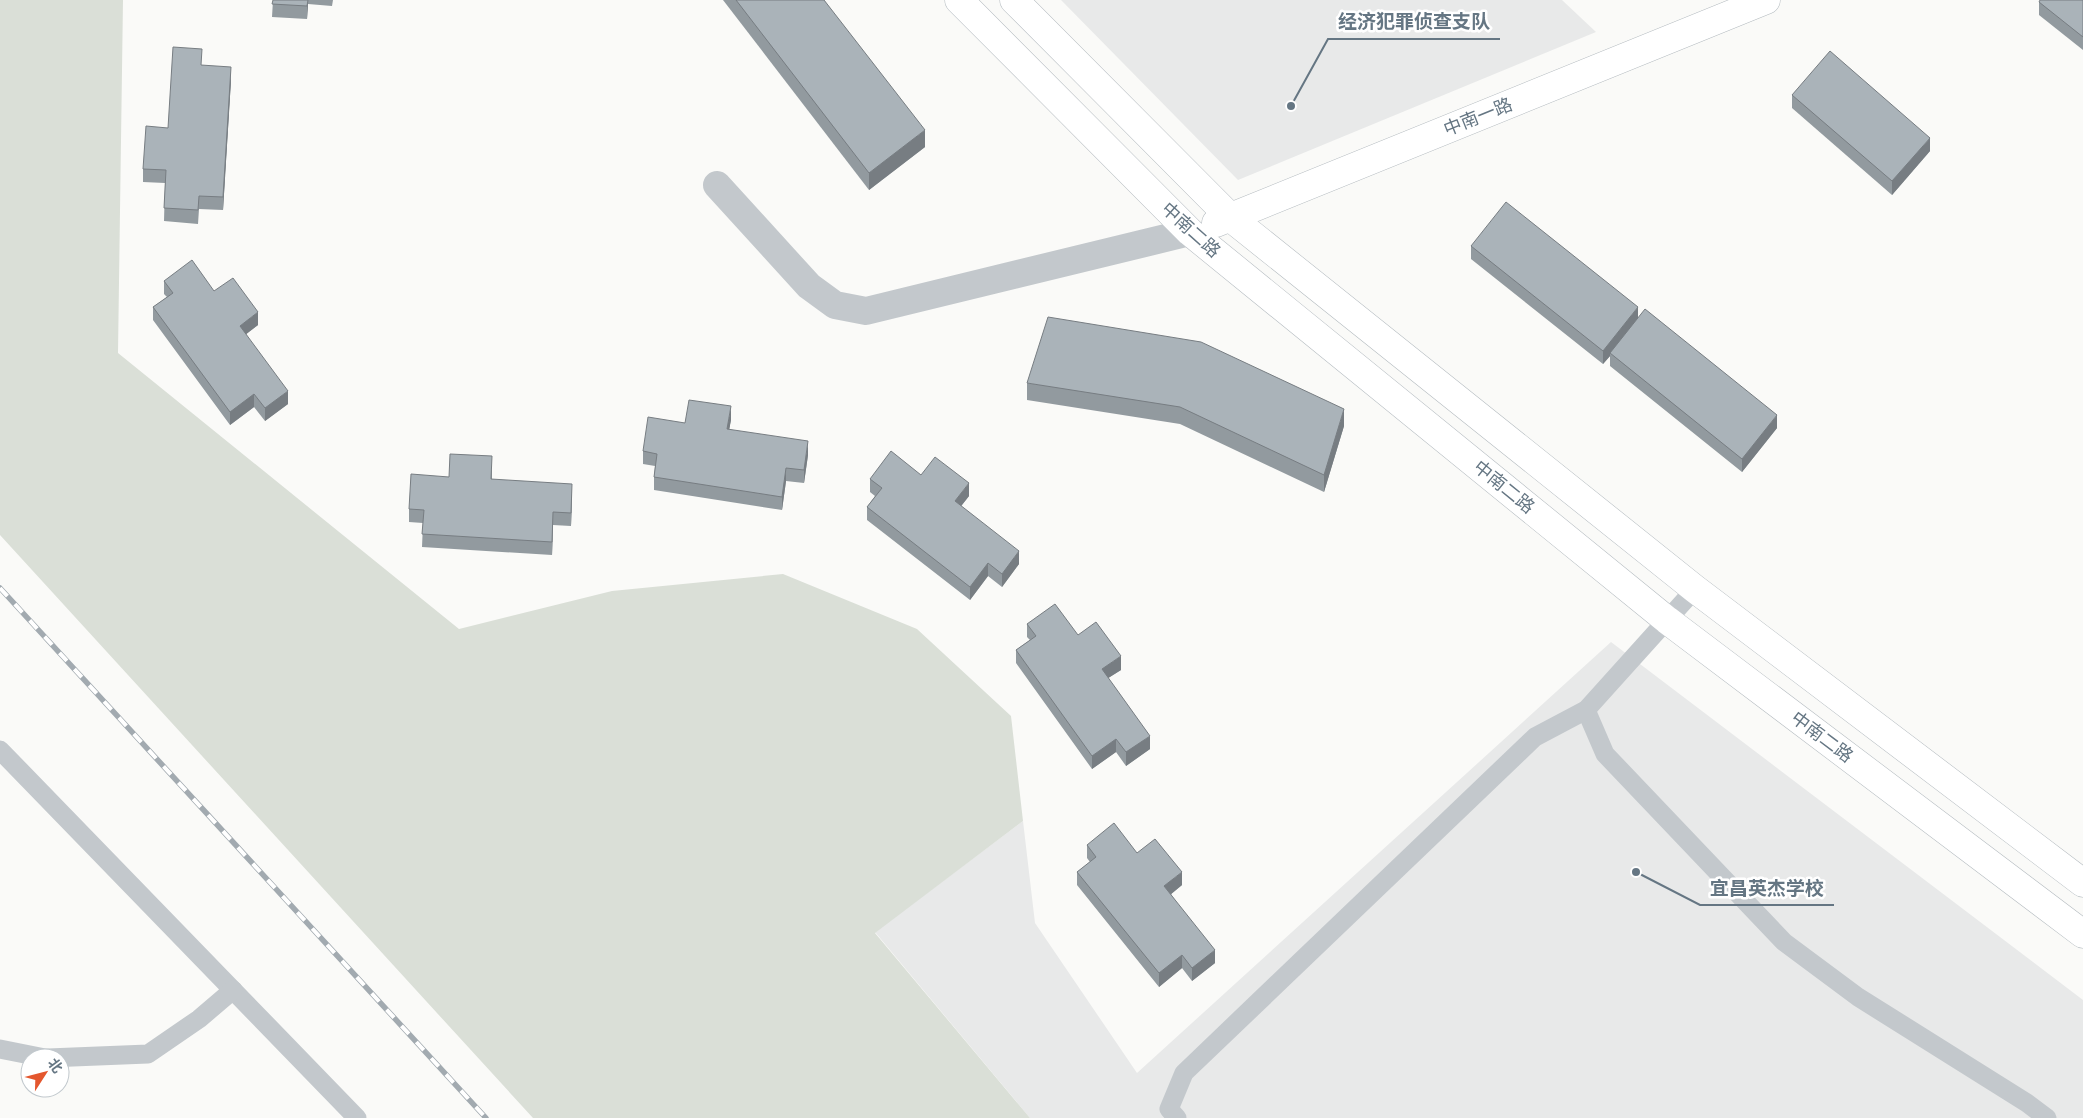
<svg xmlns="http://www.w3.org/2000/svg" width="2083" height="1118" viewBox="0 0 2083 1118" font-family="'Asap Condensed','Noto Sans SC',sans-serif">
  <rect width="100%" height="100%" fill="#fafaf8"/>
  <g fill="#e8e9e9">
    <path d="M1061 0H1562L1596 32 1238 180Z"/>
    <path d="M1611 642 2083 1000V1118H1030L875 932 1023 821 1035 923 1137 1073Z"/>
  </g>
  <path fill="#dadfd7" d="M0 0H123L118 353 459 629 612 591 783 574 917 629 1011 716 1023 821 875 933 1030 1118H533L0 535Z"/>
  <g fill="none" stroke-linecap="round" stroke-linejoin="round">
    <defs>
      <g id="secondary">
        <path d="M959 0 1190 232 1667 620 2083 934"/>
        <path d="M1014 0 1231 218 1695 589 2083 883"/>
        <path d="M1216 223 1766 0"/>
      </g>
    </defs>
    <use href="#secondary" stroke="#b3babf" stroke-width="29"/>
    <g stroke="#c3c8cc" stroke-width="19">
      <path d="M1586 710 1605 754 1784 942 1858 997 2027 1103 2047 1118"/>
      <path d="M0 750 357 1118"/>
      <path d="M0 1049 45 1058"/>
      <path d="M48 1058 148 1054 199 1019 233 990"/>
      <path d="M1177 1118 1169 1109 1184 1073 1535 737 1586 710 1695 589"/>
    </g>
    <path stroke="#c3c8cc" stroke-width="28" d="M717 185 809 286 835 305 866 311 1190 232"/>
    <use href="#secondary" stroke="#fff" stroke-width="28"/>
    <defs>
      <path id="rail" d="M0 588 486 1118"/>
    </defs>
    <use href="#rail" stroke="#a2aab0" stroke-width="5.5"/>
    <use href="#rail" stroke="#fff" stroke-width="4" stroke-dasharray="11" stroke-linecap="butt"/>
  </g>
  <g fill="#929a9f">
    <path d="M273 0H333L332 6 308 4 307 19 272 17Z"/>
    <path d="M723 0H824L925 147 869 190Z"/>
    <path d="M2083 0V50L2039 15V2Z"/>
    <path d="M202 65 231 80 223 210 199 209 198 224 164 221 165 183 143 182V169L168 128Z"/>
    <path d="M1792 95 1930 151 1892 195 1792 108Z"/>
    <path d="M1471 246 1638 318 1777 428 1742 472 1610 366V356L1603 364 1471 259Z"/>
    <path d="M164 281 214 291 258 325 246 334 288 404 265 421 254 407 230 425 153 320V307L167 297 164 294Z"/>
    <path d="M1027 383 1344 426 1324 492 1180 424 1027 400Z"/>
    <path d="M731 420 729 429 808 455 804 483 786 481 782 510 654 490V477L655 466 643 464V451L685 423Z"/>
    <path d="M492 470V479L572 497 571 526 553 525 552 555 422 547 423 523 409 522V509L449 477Z"/>
    <path d="M921 475 969 496 961 506 1019 564 1002 587 988 576 970 600 867 520V507L875 496 870 492V479Z"/>
    <path d="M1027 624 1078 635 1121 670 1108 678 1150 749 1126 766 1116 752 1092 769 1016 663V650L1030 640 1027 637Z"/>
    <path d="M1087 845 1137 853 1182 885 1171 894 1215 963 1192 981 1182 968 1159 987 1077 885V872L1090 862 1087 858Z"/>
  </g>
  <g fill="#777d82">
    <path d="M308 0V4L307 19V6Z"/>
    <path d="M231 67V80L223 210V197Z"/>
    <path d="M925 130V147L869 190V173Z"/>
    <path d="M1930 138V151L1892 195V181Z"/>
    <path d="M1638 307V321L1610 353V356L1603 364V351Z"/>
    <path d="M258 312V325L240 339V326Z"/>
    <path d="M288 391V404L265 421V408Z"/>
    <path d="M254 394V407L230 425V412Z"/>
    <path d="M731 406V420L727 442V429Z"/>
    <path d="M1344 409V426L1324 492V475Z"/>
    <path d="M1777 415V428L1742 472V459Z"/>
    <path d="M808 441V455L804 483V470Z"/>
    <path d="M786 468V481L782 510V497Z"/>
    <path d="M969 483V496L955 514V501Z"/>
    <path d="M572 484V497L571 526V513Z"/>
    <path d="M553 512V525L552 555V542Z"/>
    <path d="M1019 551V564L1002 587V574Z"/>
    <path d="M988 563V576L970 600V587Z"/>
    <path d="M1121 656V670L1102 682V669Z"/>
    <path d="M1150 736V749L1126 766V752Z"/>
    <path d="M1116 739V752L1092 769V756Z"/>
    <path d="M1182 872V885L1164 900V886Z"/>
    <path d="M1215 950V963L1192 981V968Z"/>
    <path d="M1182 955V968L1159 987V973Z"/>
  </g>
  <g fill="#aab3b9" stroke="#777d82">
    <path d="M273 0H308L307 6 272 4Z"/>
    <path d="M736 0H824L925 130 869 173Z"/>
    <path d="M2040 0H2083V37L2039 2Z"/>
    <path d="M173 47 202 49 201 65 231 67 223 197 199 196 198 210 164 208 166 170 143 169 146 126 168 128Z"/>
    <path d="M1830 51 1930 138 1892 181 1792 95Z"/>
    <path d="M1506 202 1638 307 1603 351 1471 246Z"/>
    <path d="M192 260 214 291 233 278 258 312 240 326 288 391 265 408 254 394 230 412 153 307 173 293 164 281Z"/>
    <path d="M1645 309 1777 415 1742 459 1610 353Z"/>
    <path d="M1048 317 1201 342 1344 409 1324 475 1180 407 1027 383Z"/>
    <path d="M689 400 731 406 727 429 808 441 804 470 786 468 782 497 654 477 657 454 643 451 648 417 685 423Z"/>
    <path d="M891 451 921 475 935 457 969 483 955 501 1019 551 1002 574 988 563 970 587 867 507 882 488 870 479Z"/>
    <path d="M450 454 492 456 491 479 572 484 571 513 553 512 552 542 422 534 424 510 409 509 411 474 449 477Z"/>
    <path d="M1055 604 1078 635 1096 622 1121 656 1102 669 1150 736 1126 752 1116 739 1092 756 1016 650 1036 636 1027 624Z"/>
    <path d="M1114 823 1137 853 1155 839 1182 872 1164 886 1215 950 1192 968 1182 955 1159 973 1077 872 1096 857 1087 845Z"/>
  </g>
  <g text-anchor="middle" stroke-width="5" stroke-linejoin="round" paint-order="stroke">
    <g font-size="18" fill="#657683" stroke="#fff">
      <text transform="translate(1478 117) rotate(-22)" y="6">中南一路</text>
      <text transform="translate(1191 230) rotate(42)" y="6">中南二路</text>
      <text transform="translate(1504 487) rotate(39)" y="6">中南二路</text>
      <text transform="translate(1822 737) rotate(37)" y="6">中南二路</text>
    </g>
  </g>
  <path fill="none" stroke="#657683" stroke-width="2" d="M1291 106L1328 39H1500M1636 872L1700 905H1834"/>
  <g fill="#657683" stroke="#fff" stroke-width="2">
    <circle cx="1291" cy="106" r="5"/>
    <circle cx="1636" cy="872" r="5"/>
  </g>
  <g font-size="19" text-anchor="middle" font-weight="bold" fill="#657683" stroke="#fff" stroke-width="5" stroke-linejoin="round" paint-order="stroke">
    <text x="1414" y="28">经济犯罪侦查支队</text>
    <text x="1767" y="895">宜昌英杰学校</text>
  </g>
  <g transform="translate(45 1073) rotate(54)"><circle r="24" fill="#ffffff" stroke="#c1c8cd"/>
  <path d="M0-4L9 19L0 12L-9 19Z" fill="#e4572e"/>
  <text y="-8" font-size="14" font-weight="bold" text-anchor="middle" fill="#657683">北</text>
  </g>
</svg>
